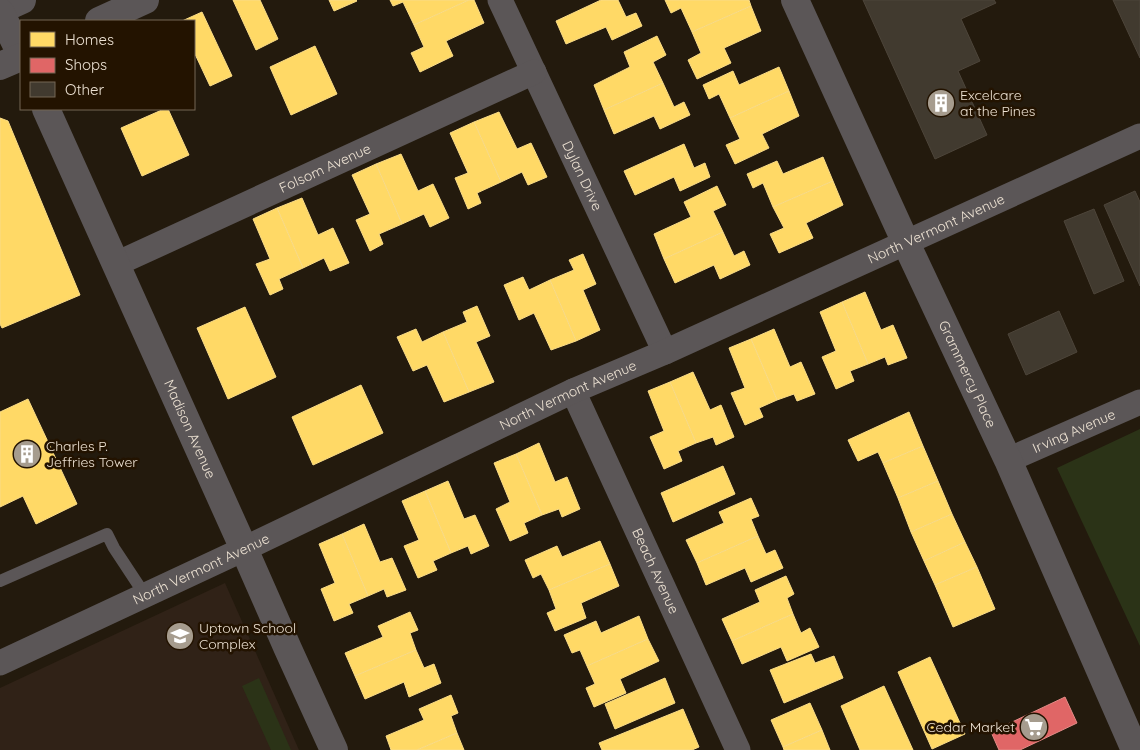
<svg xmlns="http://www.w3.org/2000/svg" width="1140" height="750" viewBox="0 0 1140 750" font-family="Quicksand,sans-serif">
  <rect width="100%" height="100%" fill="#231a0d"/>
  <path fill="#302217" d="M225 583 299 750H0V688Z"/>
  <g fill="#2b3317">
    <path d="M1140 429V646L1057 468Z"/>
    <path d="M259 678 291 750H271L242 686Z"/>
  </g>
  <g fill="#ffd966" stroke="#fadc87">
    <path d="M233 0H260L278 39 256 50Z"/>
    <path d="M329 0H356L357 1 334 11Z"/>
    <path d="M390 0H469L414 25 403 2 393 6Z"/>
    <path d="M469 0H474L484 23 446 41 453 56 420 72 411 53 424 47 414 25Z"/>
    <path d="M601 0H618L626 17 636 13 642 26 612 40 606 27 566 44 556 21Z"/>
    <path d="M665 0H749L751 6 692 32 681 8 671 13Z"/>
    <path d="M751 6 761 31 724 48 731 63 697 79 688 60 701 53 692 32Z"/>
    <path d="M202 12 232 76 210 86 194 52V21H182Z"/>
    <path d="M657 36 666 55 653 62 663 83 604 110 594 85 630 67 624 52Z"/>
    <path d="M315 46 337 94 291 115 270 67Z"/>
    <path d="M779 67 789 91 730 118 719 94 709 99 703 85 733 71 739 85Z"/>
    <path d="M663 83 674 107 684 102 690 115 660 129 654 116 614 134 604 110Z"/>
    <path d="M789 91 799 116 762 134 769 148 735 164 726 145 740 139 730 118Z"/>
    <path d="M164 109H168L189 155 142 176 121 128Z"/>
    <path d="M499 112 517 149 531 143 547 177 528 185 522 172 501 182 474 122Z"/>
    <path d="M0 118 8 121 80 295 2 328 0 324Z"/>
    <path d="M474 122 501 182 477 193 481 203 468 209 455 178 468 173 450 133Z"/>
    <path d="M684 144 694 168 705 163 710 177 680 191 674 177 635 195 624 171Z"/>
    <path d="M401 154 418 191 433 184 449 218 430 227 424 214 402 224 376 164Z"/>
    <path d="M823 157 833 181 773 207 763 183 753 188 747 174 777 161 783 174Z"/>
    <path d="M376 164 402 224 379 234 383 244 370 251 356 220 370 214 352 175Z"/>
    <path d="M833 181 843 205 806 223 813 238 779 253 770 234 784 228 773 207Z"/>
    <path d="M717 186 726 205 713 211 723 232 664 259 654 234 691 217 684 202Z"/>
    <path d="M302 198 318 235 333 228 349 263 330 271 324 258 303 268 277 208Z"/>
    <path d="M277 208 303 268 279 279 283 289 270 295 256 264 270 259 253 219Z"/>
    <path d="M723 232 734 256 744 251 750 265 720 279 714 265 675 283 664 259Z"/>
    <path d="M583 254 596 284 583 290 600 330 576 341 550 280 574 270 569 260Z"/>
    <path d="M523 277 529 290 550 280 576 341 551 350 534 313 519 320 504 285Z"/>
    <path d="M865 292 881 330 893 325 907 358 888 365 885 357 868 364 842 302Z"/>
    <path d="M842 302 868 364 850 371 854 381 836 389 822 357 836 351 820 312Z"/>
    <path d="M477 306 490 336 476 342 494 382 469 392 443 332 467 322 463 312Z"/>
    <path d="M245 307 276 377 228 399 197 328Z"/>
    <path d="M416 329 422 342 443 332 469 392 444 402 427 365 413 371 397 337Z"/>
    <path d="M774 329 790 367 801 362 815 394 797 401 794 394 777 400 751 339Z"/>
    <path d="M751 339 777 400 759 408 763 417 745 425 731 393 745 388 729 348Z"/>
    <path d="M693 372 710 410 721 405 734 437 716 445 713 437 696 443 670 382Z"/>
    <path d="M670 382 696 443 678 451 682 461 664 469 650 437 664 431 648 391Z"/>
    <path d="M361 385 383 433 313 465 292 417Z"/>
    <path d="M28 399 77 504 36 524 23 496 0 507V412Z"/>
    <path d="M909 412 923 446 883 463 878 452 858 461 848 440Z"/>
    <path d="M539 443 555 482 567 477 580 509 562 517 559 509 542 515 516 454Z"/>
    <path d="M923 446 938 481 898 498 883 463Z"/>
    <path d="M516 454 542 515 524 523 528 533 510 541 496 509 510 502 494 463Z"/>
    <path d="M723 466 735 494 673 522 661 493Z"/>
    <path d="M448 481 464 519 475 515 489 546 471 554 468 546 451 553 425 491Z"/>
    <path d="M938 481 952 514 911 532 898 498Z"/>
    <path d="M425 491 451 553 433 561 437 570 418 578 404 546 419 540 402 501Z"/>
    <path d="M751 498 759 516 751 519 758 536 697 563 686 540 724 523 719 512Z"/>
    <path d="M952 514 965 542 924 561 911 532Z"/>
    <path d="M364 524 380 562 392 558 406 590 387 597 384 589 368 596 342 534Z"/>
    <path d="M342 534 368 596 349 604 353 613 334 621 321 589 335 583 319 544Z"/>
    <path d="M758 536 766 554 775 550 783 568 751 582 745 568 706 585 697 563Z"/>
    <path d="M600 541 610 564 549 590 541 574 533 578 525 560 557 546 562 557Z"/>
    <path d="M965 542 977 567 935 585 924 561Z"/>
    <path d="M610 564 619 586 581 603 586 618 555 631 547 613 556 609 549 590Z"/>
    <path d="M977 567 995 609 953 627 935 585Z"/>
    <path d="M786 576 794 594 787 598 793 614 732 641 722 619 760 602 755 590Z"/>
    <path d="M410 612 418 630 410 633 416 650 355 676 345 653 383 637 378 626Z"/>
    <path d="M793 614 801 633 810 628 819 647 787 661 781 647 742 664 732 641Z"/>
    <path d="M639 616 648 639 587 666 580 650 572 653 564 635 596 621 601 633Z"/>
    <path d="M648 639 659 661 620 679 626 693 594 707 586 688 595 684 587 666Z"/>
    <path d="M416 650 424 668 434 664 441 683 409 697 404 682 365 699 355 676Z"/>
    <path d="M811 654 815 663 834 656 843 678 784 703 770 670Z"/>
    <path d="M930 657 965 734 932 749 898 672Z"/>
    <path d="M665 678 675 703 615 729 605 704Z"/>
    <path d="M884 686 913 750H860L841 706Z"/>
    <path d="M451 695 458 713 451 716 457 733 417 750H391L386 736 424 720 419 709Z"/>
    <path d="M810 703 822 730 783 747 771 720Z"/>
    <path d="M683 709 699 747 692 750H602L599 743Z"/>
    <path d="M822 730 830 750H784L783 747Z"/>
    <path d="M457 733 464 750H417Z"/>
  </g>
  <path fill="#e06666" stroke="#e48b87" d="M1065 697 1077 723 1020 750H999L991 732Z"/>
  <g fill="#413a2f" stroke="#4d453a">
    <path d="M863 0H994L996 3 961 19 980 61 958 71 987 135 935 159Z"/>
    <path d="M1113 0H1140V58Z"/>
    <path d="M1135 191 1140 202V286L1104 205Z"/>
    <path d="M1094 209 1124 281 1094 294 1064 221Z"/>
    <path d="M1059 311 1077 352 1026 375 1008 334Z"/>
  </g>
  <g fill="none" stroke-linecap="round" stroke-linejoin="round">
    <path stroke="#5b5657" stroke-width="12" d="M0 581 107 534 114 548 145 595"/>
    <g stroke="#5b5657" stroke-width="25">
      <path id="s1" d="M500 0 665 352"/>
      <path id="s2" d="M116 264 534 72"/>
      <path id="s3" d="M573 391 738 750"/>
      <path id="s4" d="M1008 460 1140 402"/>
      <path id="s5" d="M0 663 244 549 573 391 665 352 1140 136"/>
    </g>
    <g stroke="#5b5657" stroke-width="28">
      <path id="s6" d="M795 0 906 243 1008 460 1135 750"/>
      <path d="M0 10 22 0"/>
      <path d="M0 12 21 54"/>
      <path d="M99 21 145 0"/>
      <path d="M0 66 21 57"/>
      <path id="s7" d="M46 109 244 549 288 649 334 750"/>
    </g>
  </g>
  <defs>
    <symbol id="building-disc" viewBox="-11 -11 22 22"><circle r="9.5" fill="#a69c8e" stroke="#231300"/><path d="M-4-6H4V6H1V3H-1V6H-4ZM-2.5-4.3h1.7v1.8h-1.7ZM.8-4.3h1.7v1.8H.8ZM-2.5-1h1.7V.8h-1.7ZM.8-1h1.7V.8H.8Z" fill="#fff"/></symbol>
    <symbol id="school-disc" viewBox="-11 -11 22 22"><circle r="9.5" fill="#a69c8e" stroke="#231300"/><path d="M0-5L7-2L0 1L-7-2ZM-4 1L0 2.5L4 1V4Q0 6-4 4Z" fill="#fff"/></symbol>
    <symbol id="supermarket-disc" viewBox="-11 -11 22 22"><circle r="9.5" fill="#a69c8e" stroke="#231300"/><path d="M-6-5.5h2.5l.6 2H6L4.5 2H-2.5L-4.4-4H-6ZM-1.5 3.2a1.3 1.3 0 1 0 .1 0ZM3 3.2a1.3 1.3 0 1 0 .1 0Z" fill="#fff"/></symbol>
  </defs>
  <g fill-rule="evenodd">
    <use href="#building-disc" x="925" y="87" width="32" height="32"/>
    <use href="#building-disc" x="11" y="438" width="32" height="32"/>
    <use href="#school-disc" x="164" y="620" width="32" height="32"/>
    <use href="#supermarket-disc" x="1018" y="711" width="32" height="32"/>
  </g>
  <g text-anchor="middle" stroke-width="5" stroke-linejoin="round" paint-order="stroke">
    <g font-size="14" fill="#ede2d3" stroke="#231300" text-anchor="start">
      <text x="960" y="100">Excelcare<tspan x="960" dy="16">at the Pines</tspan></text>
      <text x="46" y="451">Charles P.<tspan x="46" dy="16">Jeffries Tower</tspan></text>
      <text x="199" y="633">Uptown School<tspan x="199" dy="16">Complex</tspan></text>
      <text x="1015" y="732" text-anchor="end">Cedar Market</text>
    </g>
    <g font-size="14" fill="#ede2d3" stroke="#231300">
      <text dy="5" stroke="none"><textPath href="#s2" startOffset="230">Folsom Avenue</textPath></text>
      <text dy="5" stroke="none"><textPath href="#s1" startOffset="194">Dylan Drive</textPath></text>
      <text dy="5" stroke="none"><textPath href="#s5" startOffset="1032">North Vermont Avenue</textPath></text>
      <text dy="5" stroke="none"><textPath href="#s6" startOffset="412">Grammercy Place</textPath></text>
      <text dy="5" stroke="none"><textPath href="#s5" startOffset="628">North Vermont Avenue</textPath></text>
      <text dy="5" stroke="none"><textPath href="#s7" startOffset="351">Madison Avenue</textPath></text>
      <text dy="5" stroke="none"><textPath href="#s4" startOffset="72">Irving Avenue</textPath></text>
      <text dy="5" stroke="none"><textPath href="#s5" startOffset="222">North Vermont Avenue</textPath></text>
      <text dy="5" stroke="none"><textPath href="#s3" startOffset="198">Beach Avenue</textPath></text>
    </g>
  </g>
  <rect x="20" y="20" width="175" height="90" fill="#231300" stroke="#746654"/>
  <rect x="30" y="32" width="25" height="15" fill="#ffd966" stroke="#746654"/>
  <text x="65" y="45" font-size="15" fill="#ede2d3">Homes</text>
  <rect x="30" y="58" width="25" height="15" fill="#e06666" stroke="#746654"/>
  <text x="65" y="70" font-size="15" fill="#ede2d3">Shops</text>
  <rect x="30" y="82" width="25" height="15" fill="#413a2f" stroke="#746654"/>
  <text x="65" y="95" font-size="15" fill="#ede2d3">Other</text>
</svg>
